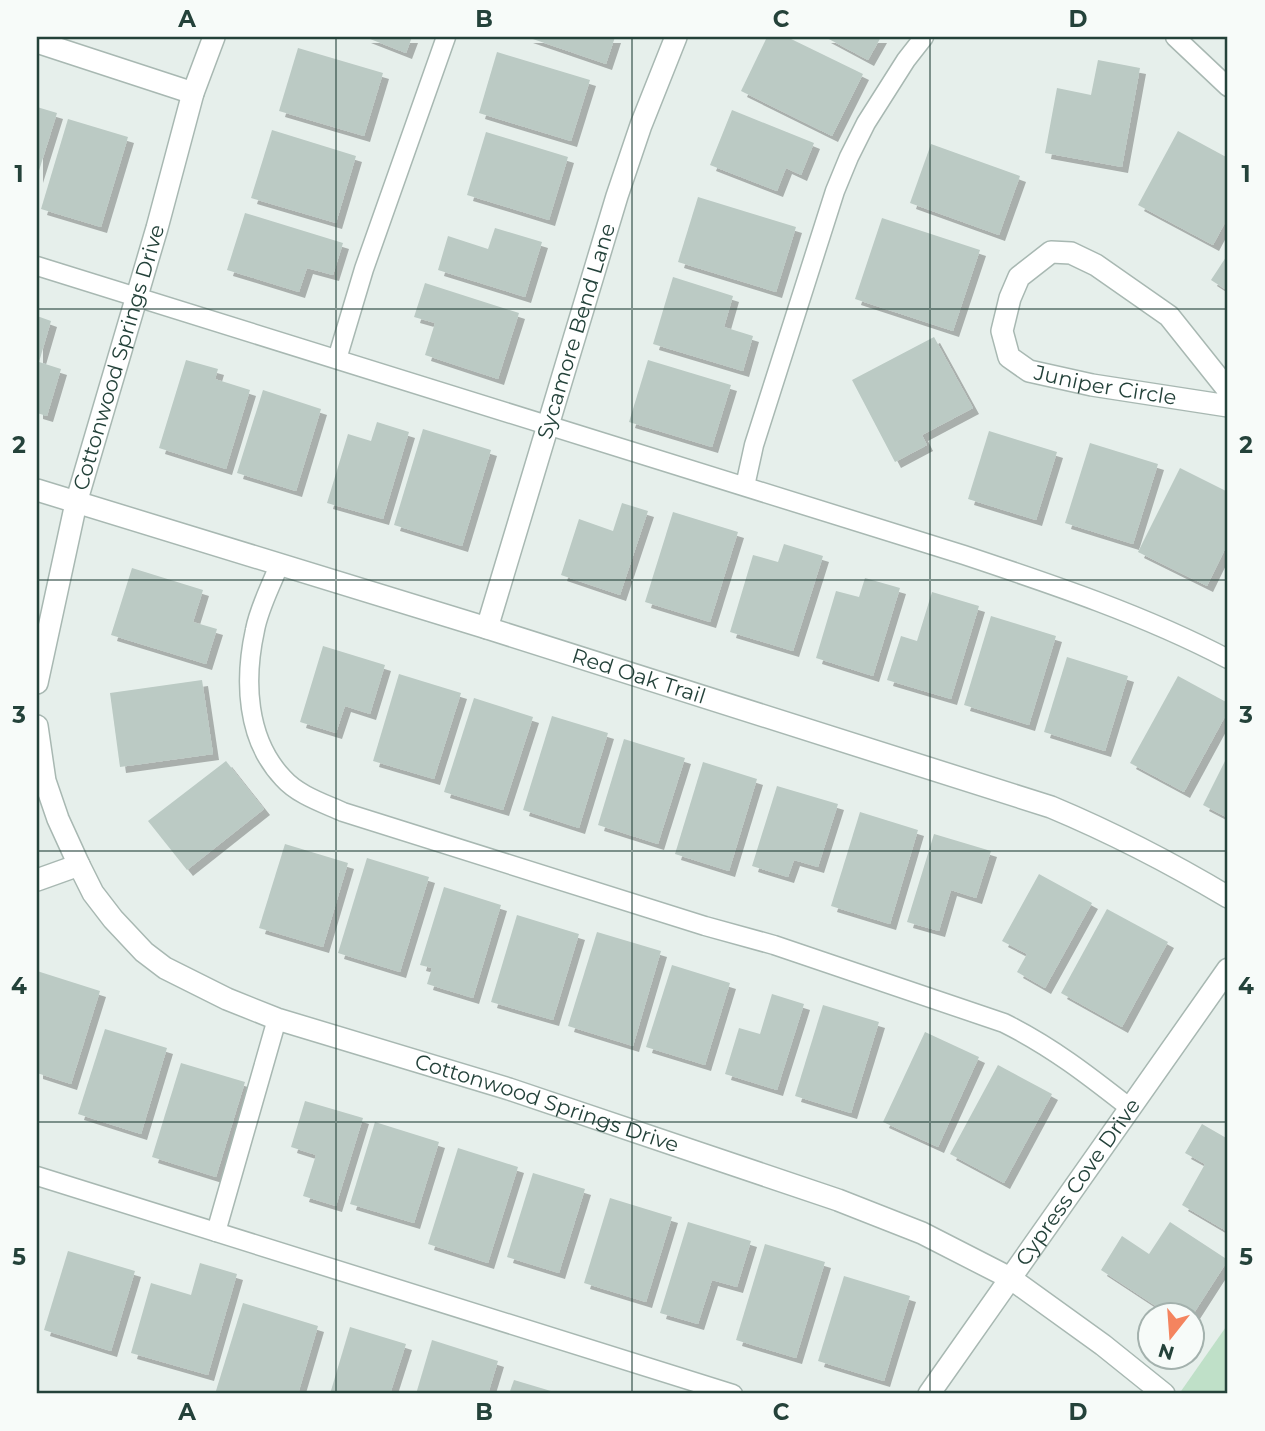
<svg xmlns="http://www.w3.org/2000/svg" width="1265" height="1431" viewBox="0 0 1265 1431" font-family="Montserrat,sans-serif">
  <defs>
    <filter id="shadow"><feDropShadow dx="6" dy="6" stdDeviation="0" flood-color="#0004"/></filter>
  </defs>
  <rect width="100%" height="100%" fill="#e6efeb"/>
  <path fill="#bfe0c8" d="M1228 1324V1394H1179Z"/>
  <g fill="#bbcac4" filter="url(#shadow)">
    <path d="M365 37H412L406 53Z"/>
    <path d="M527 37H615L606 64Z"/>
    <path d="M767 37H787L863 74 832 136 741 91Z"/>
    <path d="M825 37H881L868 60Z"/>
    <path d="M298 48 383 73 364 136 279 111Z"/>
    <path d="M497 52 590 80 571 141 479 113Z"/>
    <path d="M1098 60 1140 68 1122 167 1045 153 1057 88 1091 95Z"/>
    <path d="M37 107 57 113 37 177Z"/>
    <path d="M732 110 814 143 801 175 786 168 777 191 710 165Z"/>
    <path d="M68 119 128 137 101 227 41 209Z"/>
    <path d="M272 130 356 156 336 223 251 198Z"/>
    <path d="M1178 131 1228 158V217L1213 245 1138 205Z"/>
    <path d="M486 132 568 157 549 220 467 195Z"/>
    <path d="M931 144 1020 176 999 235 910 203Z"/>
    <path d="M698 197 796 227 776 292 678 262Z"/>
    <path d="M245 213 343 243 333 275 307 268 299 292 227 270Z"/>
    <path d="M882 218 980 250 953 331 855 299Z"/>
    <path d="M495 228 542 242 525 297 438 270 448 236 488 249Z"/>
    <path d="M1228 254V291L1211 280Z"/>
    <path d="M673 277 733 296 724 327 753 336 743 371 653 344Z"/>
    <path d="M425 283 519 313 498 379 425 355 435 323 414 317Z"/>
    <path d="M37 316 51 321 39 362 61 369 47 416 37 413Z"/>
    <path d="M934 337 973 408 922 435 927 445 895 462 852 380Z"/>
    <path d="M186 360 218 369 215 379 250 390 226 469 159 448Z"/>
    <path d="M648 360 731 385 712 447 629 422Z"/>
    <path d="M263 390 321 409 296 491 237 473Z"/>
    <path d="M377 422 409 432 383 519 327 503 348 434 371 441Z"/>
    <path d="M423 429 491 450 462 546 394 525Z"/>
    <path d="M989 431 1057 452 1036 520 968 499Z"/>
    <path d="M1090 443 1158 464 1133 544 1065 523Z"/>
    <path d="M1180 468 1228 492V543L1207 586 1138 552Z"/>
    <path d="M622 503 648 511 620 595 561 575 579 519 613 531Z"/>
    <path d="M673 512 738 532 710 622 645 602Z"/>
    <path d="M784 544 823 556 793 651 730 632 753 555 778 562Z"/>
    <path d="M132 568 203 590 193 622 217 629 206 664 111 635Z"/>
    <path d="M865 578 900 588 873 676 816 658 836 591 859 597Z"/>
    <path d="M932 592 979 606 951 699 887 680 901 636 917 641Z"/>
    <path d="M991 616 1056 636 1029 725 964 705Z"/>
    <path d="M323 646 385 665 370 714 345 706 336 733 300 722Z"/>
    <path d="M1067 657 1128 676 1105 751 1044 732Z"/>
    <path d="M399 674 461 693 434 779 373 761Z"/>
    <path d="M1178 676 1228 703V711L1184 792 1130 763Z"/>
    <path d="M202 680 213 754 120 767 110 693Z"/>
    <path d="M474 698 533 717 503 810 444 792Z"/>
    <path d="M552 716 608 733 579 828 523 810Z"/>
    <path d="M624 739 685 758 658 844 598 825Z"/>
    <path d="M1228 755V818L1203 805Z"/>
    <path d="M226 761 264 809 187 870 148 821Z"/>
    <path d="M703 762 757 779 729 871 675 854Z"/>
    <path d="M777 786 838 804 818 867 794 860 788 877 752 866Z"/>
    <path d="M860 812 918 830 890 924 831 906Z"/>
    <path d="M934 834 991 851 976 898 951 890 939 931 907 922Z"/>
    <path d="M285 844 348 863 323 947 259 928Z"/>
    <path d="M367 858 429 877 400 972 338 953Z"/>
    <path d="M1039 874 1092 903 1045 988 1017 972 1027 954 1002 941Z"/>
    <path d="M444 887 501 905 473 998 427 984 432 968 420 965Z"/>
    <path d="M1107 909 1168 942 1122 1027 1061 993Z"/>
    <path d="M517 915 579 934 553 1020 491 1002Z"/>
    <path d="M597 932 661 951 633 1046 568 1026Z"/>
    <path d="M672 965 730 983 705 1065 646 1047Z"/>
    <path d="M37 971 100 991 71 1084 37 1073Z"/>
    <path d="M772 994 804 1004 777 1090 725 1074 739 1028 760 1034Z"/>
    <path d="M823 1005 879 1022 851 1113 795 1096Z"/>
    <path d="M105 1029 167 1048 141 1134 78 1114Z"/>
    <path d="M925 1032 979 1057 938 1147 883 1122Z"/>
    <path d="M181 1063 245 1082 216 1177 152 1157Z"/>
    <path d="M998 1065 1052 1094 1004 1183 950 1154Z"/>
    <path d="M305 1101 363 1118 336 1206 303 1196 316 1155 291 1147Z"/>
    <path d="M375 1122 439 1142 414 1223 350 1204Z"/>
    <path d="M1202 1124 1228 1139V1232L1182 1205 1205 1164 1185 1153Z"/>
    <path d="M458 1148 518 1167 488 1263 428 1244Z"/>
    <path d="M533 1173 585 1189 559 1273 507 1257Z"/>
    <path d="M610 1198 672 1217 646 1302 584 1283Z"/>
    <path d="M688 1222 751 1241 737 1287 712 1280 698 1324 660 1313Z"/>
    <path d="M1170 1222 1228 1260 1192 1316H1171L1101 1270 1122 1236 1149 1254Z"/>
    <path d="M765 1244 825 1262 796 1358 736 1340Z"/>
    <path d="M68 1251 135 1271 111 1351 44 1330Z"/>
    <path d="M200 1263 237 1274 208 1375 131 1353 151 1283 191 1295Z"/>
    <path d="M844 1276 910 1296 884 1381 818 1361Z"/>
    <path d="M243 1303 318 1326 298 1394H215Z"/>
    <path d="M350 1327 406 1344 390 1394H330Z"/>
    <path d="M432 1340 498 1361 488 1394H416Z"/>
    <path d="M514 1380 561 1394H509Z"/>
  </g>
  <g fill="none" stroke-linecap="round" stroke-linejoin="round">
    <defs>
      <g id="service">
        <path d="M1175 37 1228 87"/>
        <path d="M37 266 964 555C1054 585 1144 615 1228 659"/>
        <path d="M337 359 364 269 446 37"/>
        <path d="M745 486 754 445 835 191 849 157 866 123 906 60 924 37"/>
        <path d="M279 565C271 586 259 608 255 630 244 680 246 739 283 778 298 795 323 803 343 812L705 926 774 945 1004 1023C1052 1047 1088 1075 1130 1108"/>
        <path d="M37 1176 733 1394"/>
        <path d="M216 1232 277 1019"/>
      </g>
      <g id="minor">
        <path d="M37 42 193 93"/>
        <path id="s1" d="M1228 390 1169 316 1096 265 1071 253 1051 252 1019 277 1010 298 1002 331 1009 357 1029 371 1092 385 1228 406"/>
        <path id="s2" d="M37 490 487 628 1051 807C1113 833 1171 863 1228 897"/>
        <path id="s3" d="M487 628 617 196 641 125 676 37"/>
        <path id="s4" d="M37 683 76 503 157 228 193 93 214 37"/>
        <path id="s5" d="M37 726 45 781 58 819 79 865 93 893 113 919 144 952 165 968 227 999 277 1019 509 1089 838 1200 922 1233 1010 1278 1103 1345 1164 1394"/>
        <path d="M37 880 79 865"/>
        <path id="s6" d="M929 1394 1228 969"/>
      </g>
    </defs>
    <use href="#service" stroke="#a8b8b2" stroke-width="21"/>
    <use href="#minor" stroke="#a8b8b2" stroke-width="24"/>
    <use href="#service" stroke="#fff" stroke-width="18"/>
    <use href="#minor" stroke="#fff" stroke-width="21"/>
  </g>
  <path fill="none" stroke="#24423a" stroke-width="2" stroke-opacity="0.55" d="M336 37V1394M632 37V1394M930 37V1394M37 309H1228M37 580H1228M37 851H1228M37 1122H1228"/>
  <g text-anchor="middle" stroke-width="7" stroke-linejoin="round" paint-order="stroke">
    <g font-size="21" fill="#24423a" stroke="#f7fbf9">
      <text dy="7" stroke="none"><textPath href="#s3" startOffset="310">Sycamore Bend Lane</textPath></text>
      <text dy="7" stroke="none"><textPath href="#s4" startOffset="336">Cottonwood Springs Drive</textPath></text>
      <text dy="7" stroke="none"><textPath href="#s1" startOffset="458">Juniper Circle</textPath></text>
      <text dy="7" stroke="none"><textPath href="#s2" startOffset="630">Red Oak Trail</textPath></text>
      <text dy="7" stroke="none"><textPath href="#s5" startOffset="688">Cottonwood Springs Drive</textPath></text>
      <text dy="7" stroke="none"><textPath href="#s6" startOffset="259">Cypress Cove Drive</textPath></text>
    </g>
  </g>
  <rect width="1265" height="1431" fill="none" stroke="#f7fbf9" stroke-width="77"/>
  <g transform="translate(1171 1336) rotate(197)"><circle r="33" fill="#f7fbf9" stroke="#a3b1ad" stroke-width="2"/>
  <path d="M0-5L12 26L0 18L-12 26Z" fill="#f4845f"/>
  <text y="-10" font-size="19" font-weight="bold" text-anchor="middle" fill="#24423a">N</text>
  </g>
  <rect x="38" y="38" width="1188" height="1354" fill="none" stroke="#24423a" stroke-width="2.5"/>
  <g font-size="23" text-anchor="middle" font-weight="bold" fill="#24423a">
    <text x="187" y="27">A</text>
    <text x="484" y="27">B</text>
    <text x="781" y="27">C</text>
    <text x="1078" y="27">D</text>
    <text x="19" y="182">1</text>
    <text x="1246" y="182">1</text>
    <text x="19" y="453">2</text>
    <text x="1246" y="453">2</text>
    <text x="19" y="723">3</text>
    <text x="1246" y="723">3</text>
    <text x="19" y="994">4</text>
    <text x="1246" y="994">4</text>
    <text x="19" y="1265">5</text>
    <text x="1246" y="1265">5</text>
    <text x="187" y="1420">A</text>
    <text x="484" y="1420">B</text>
    <text x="781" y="1420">C</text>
    <text x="1078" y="1420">D</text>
  </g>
</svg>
